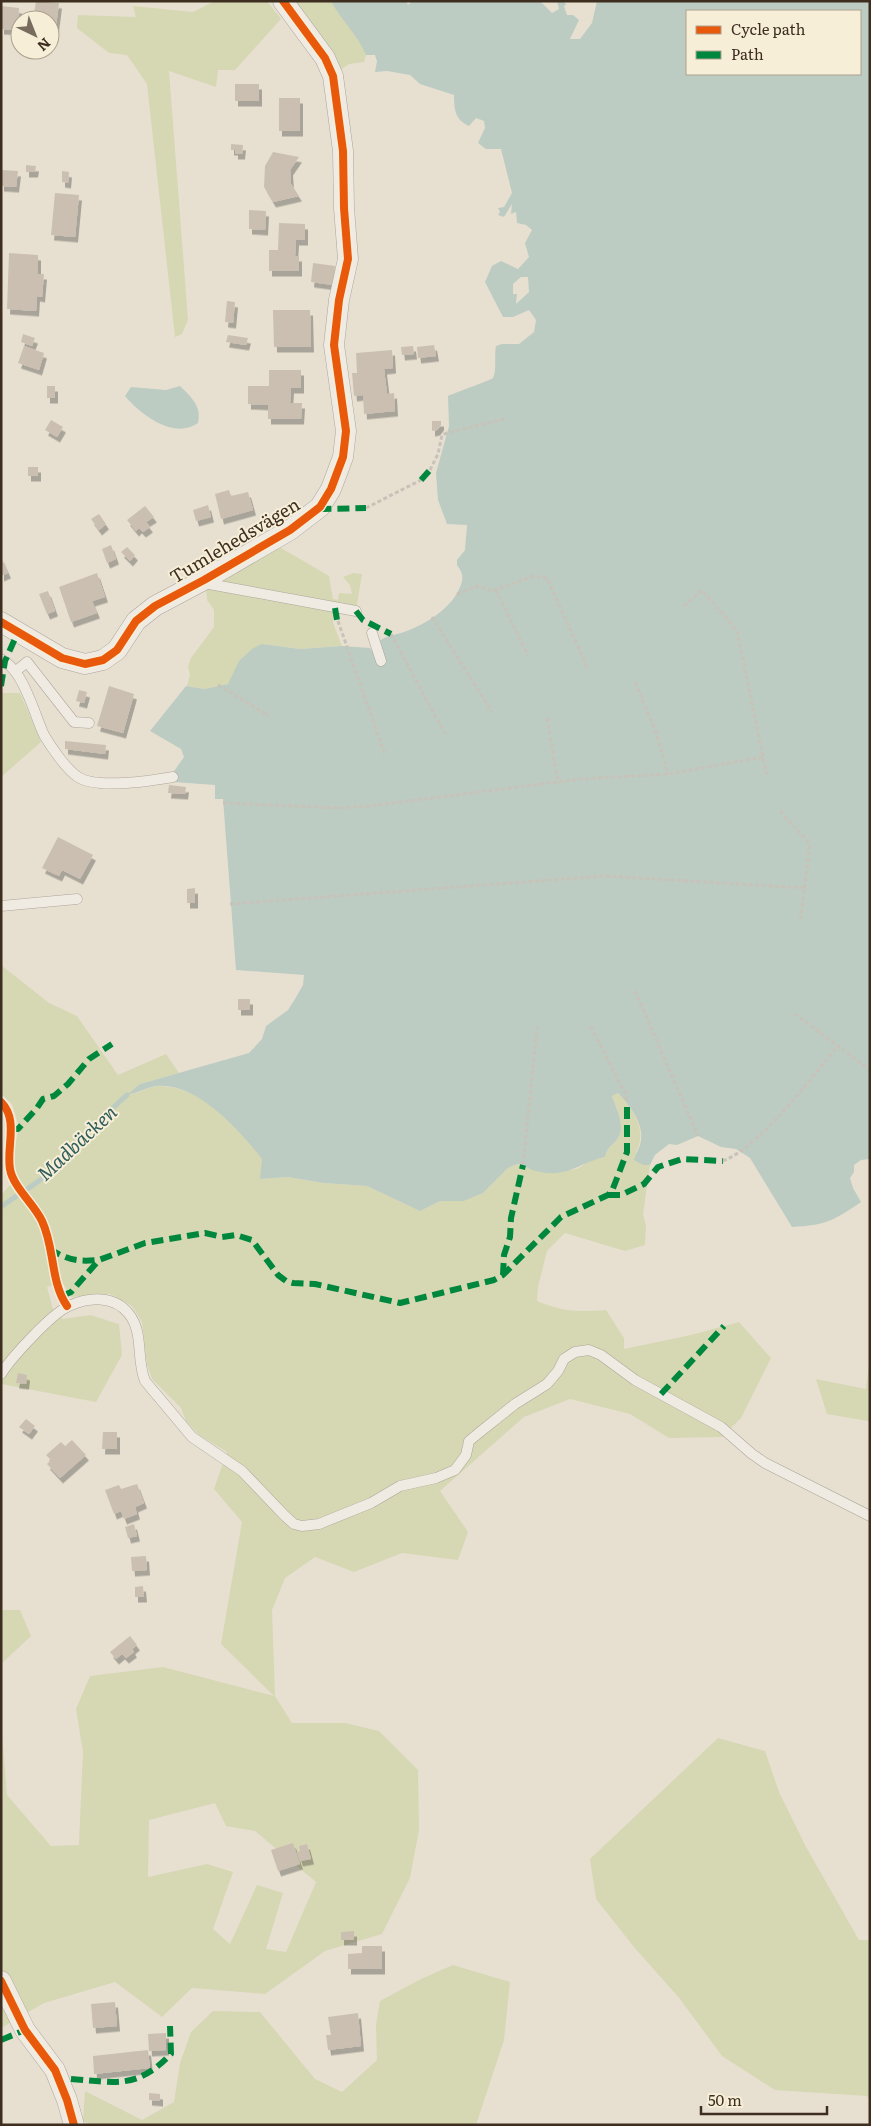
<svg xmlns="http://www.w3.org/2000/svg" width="871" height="2126" viewBox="0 0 871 2126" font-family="Literata,serif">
  <defs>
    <filter id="shadow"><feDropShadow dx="3" dy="5.5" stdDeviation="0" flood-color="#0004"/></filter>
  </defs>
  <rect width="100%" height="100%" fill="#e7e0d1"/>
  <g fill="#d6d7b3" fill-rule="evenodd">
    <path d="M215 1H267L281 19 235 70H218L216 87 169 71 188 320 182 334 175 337 147 84 127 55 109 53 77 28 78 15 136 17 133 6 193 12Z"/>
    <path d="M289 1H353L373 41 377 61 375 55H366L364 62 349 64 339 71Z"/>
    <path d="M276 545 329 576 333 599 338 600 339 593 352 594 350 585 343 577 353 573 362 574 355 616 342 614 333 617V623L342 646 300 649 262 644 228 684 205 689 187 686 190 675 188 667 191 658 214 627V610L207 600 206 588Z"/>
    <path d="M2 693H20L41 742 1 777Z"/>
    <path d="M1 965 49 1003 77 1016 118 1075 166 1054 179 1073 140 1084 128 1095C138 1093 149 1087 158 1086 201 1085 238 1128 263 1159L260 1179 288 1177 324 1183 367 1186 420 1211 440 1201H464L483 1193 508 1168 517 1164 536 1171 547 1172 577 1169 592 1160 605 1157C608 1145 613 1146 618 1138 626 1126 616 1107 612 1096L618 1093C633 1109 648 1130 636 1152L643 1165H650L643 1214 646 1226 645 1245 625 1251 565 1233 547 1251 538 1287 537 1301C564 1312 577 1312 606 1310L624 1338V1349L691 1335 739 1322 771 1358 741 1418 722 1437 669 1438 630 1414 570 1399 524 1417 440 1491 468 1532 458 1560 402 1553 354 1572 315 1557 285 1578 272 1610 275 1696 292 1723H345L379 1731 418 1770 419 1830 410 1878 382 1934 325 1951 265 1994 192 1988 162 2017 115 1982 44 2003 1 2028V1723L7 1795 51 1846 79 1845 83 1752 76 1709 90 1676 163 1667 274 1696 221 1644 242 1522 214 1489 227 1452 199 1435 186 1421 181 1408 152 1379 147 1365 142 1322 132 1306 110 1294 71 1297 62 1282 47 1287 53 1309 63 1319 90 1315 119 1324 122 1355 96 1402 1 1384V1195L17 1177 12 1160 19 1127 12 1104 1 1094ZM215 1803 226 1826 255 1831 316 1882 286 1952 266 1949 283 1893 257 1885 230 1944 213 1929 233 1872 207 1864 148 1877 149 1820Z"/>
    <path d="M870 1357V1424L868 1421 827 1414 816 1379 866 1389Z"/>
    <path d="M1 1610H20L31 1636 1 1664Z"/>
    <path d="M718 1738 765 1751 779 1792 805 1845 859 1940H870V2100L867 2096 775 2090 722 2056 680 1999 634 1947 596 1899 590 1859Z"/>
    <path d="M453 1965 510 1982 504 2040 476 2125H90L83 2121 85 2091 142 2120 174 2102 180 2063 191 2032 213 2011 260 2012 315 2079 342 2092 377 2060 376 2025 380 2001 421 1979Z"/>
  </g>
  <g fill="#bcccc2" fill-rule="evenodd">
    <path d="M331 1H406L408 5 412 1H540L552 13 559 9 557 1H564L566 5 564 6 567 15H573L579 20 570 39H580L592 23 597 1H870V1159L861 1160 854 1165V1172L850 1178 853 1188 861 1202C833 1221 826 1225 792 1227L750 1158 736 1149 721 1147 698 1136 677 1145 669 1144 655 1155 650 1165H643L634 1160C636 1154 638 1150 640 1145 646 1125 630 1106 618 1093L612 1096C616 1108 626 1126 618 1138 613 1146 608 1145 605 1157 578 1163 567 1179 536 1171 530 1170 524 1165 517 1164L508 1168 483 1193 464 1201H440L420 1211 367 1186 324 1183 288 1177 260 1179 262 1159C240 1131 197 1082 157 1086 148 1087 137 1093 127 1095L140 1084 249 1053 262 1039 266 1026 288 1010 295 999 303 985 304 975 236 970 223 799H215V785L174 782 172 774 184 757 181 749 150 731 186 686 205 689 228 684 239 661 252 649 262 644 300 649 342 646 370 648 375 656 379 641C390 634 393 636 404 632 426 624 451 609 460 587 464 578 463 573 457 565V560L465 550 467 525 447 524 438 500 436 473 449 426 448 396C454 393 491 380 493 378 497 370 494 355 496 346L502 344H519L534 332 536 320 529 310 513 317H503L485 282 492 266 501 261 518 269 529 257 525 243 532 230 526 225 517 223 516 212 511 214 512 204 504 217 498 215 500 212 498 208 504 207 512 193 501 149H486L478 143 485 128 484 121 476 118 469 126C455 120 454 109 454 95L420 84 410 75 387 71 375 72 377 61 375 55H366C358 35 341 20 331 1ZM687 11H860V74H687ZM521 277H528L529 292 516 304 517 294H513V284Z"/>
    <path d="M180 386C191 397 202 406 198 423 174 440 141 415 125 396L131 387 166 390Z"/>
  </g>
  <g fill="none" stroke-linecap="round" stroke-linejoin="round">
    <path stroke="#bcccc2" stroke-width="5" d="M1 1207C15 1196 31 1188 45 1176 75 1151 98 1120 127 1095"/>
  </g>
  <g fill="#cbbfb2" filter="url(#shadow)">
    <path d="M36 1 59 3 55 34H50V20H33Z"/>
    <path d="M1 6 19 8 17 30 1 29Z"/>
    <rect x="235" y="84" width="24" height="17"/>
    <rect x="279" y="98" width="21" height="33"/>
    <path d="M231 144 243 145 242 154H235V150H231Z"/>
    <path d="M273 152 299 157 290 170 291 184 299 196 273 202 264 187 265 166Z"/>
    <path d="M26 165 36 166 35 172H26Z"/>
    <path d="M1 170 18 171 16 187 1 186Z"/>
    <path d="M62 171 69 172 68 183 62 182Z"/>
    <path d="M55 193 79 195 75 237 51 235Z"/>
    <path d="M249 210 266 211 265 230 249 229Z"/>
    <path d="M279 223 305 224V240H296L295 256H299V271H269V250H278Z"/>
    <path d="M9 253 38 255V274H44L42 297 37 296 36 311 7 309Z"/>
    <path d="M313 263 335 266 333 285 311 282Z"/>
    <path d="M227 301 235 302 233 323 225 322Z"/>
    <path d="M273 310H310L311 347H274Z"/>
    <path d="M23 334 35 338 32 346 21 342Z"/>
    <path d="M228 335 248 338 246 345 226 342Z"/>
    <path d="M434 345 436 356 418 358 417 347Z"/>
    <path d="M24 346 44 353 39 370 18 363Z"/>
    <path d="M413 346 414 354 402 355 401 347Z"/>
    <path d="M392 350 393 368 384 369 387 394 394 393 395 411 364 414 363 395 354 396 352 373H357L356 353Z"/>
    <path d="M269 370H301V388H291L290 403H302L301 419H268V405L248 404V386H269Z"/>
    <rect x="47" y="386" width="8" height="12"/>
    <path d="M51 420 63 427 57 437 45 430Z"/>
    <path d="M432 421H441V425L437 430 432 431Z"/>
    <rect x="28" y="467" width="10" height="9"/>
    <path d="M229 490 231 496 248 492 253 510 221 519 215 494Z"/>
    <path d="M208 505 211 517 196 521 193 510Z"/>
    <path d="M145 506 154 517 146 522 150 527 143 532 139 528 136 531 127 520Z"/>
    <path d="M99 514 106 524 99 530 91 519Z"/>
    <path d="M111 545 116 559 107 563 102 549Z"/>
    <path d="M127 547 135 555 130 561 121 552Z"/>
    <path d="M1 557 8 573 1 576Z"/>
    <path d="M97 573 105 597 92 601 97 613 71 622 59 587Z"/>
    <path d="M48 591 55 611 47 614 39 594Z"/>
    <path d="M109 686 134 694 123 733 97 726Z"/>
    <path d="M79 690 87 692 84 703 76 701Z"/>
    <path d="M65 741 106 745 105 754 65 749Z"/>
    <path d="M169 785 186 787 185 794 168 793Z"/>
    <path d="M58 837 93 855 80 879 62 870 59 876 42 868Z"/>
    <path d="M195 888V903H187V889Z"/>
    <rect x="238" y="999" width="12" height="11"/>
    <path d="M18 1373 27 1375 26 1384 16 1383Z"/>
    <path d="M26 1419 35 1426 29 1434 19 1427Z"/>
    <path d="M103 1432H117V1449H102Z"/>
    <path d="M72 1440 86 1455 60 1478 47 1464 51 1460 46 1455 61 1442 65 1446Z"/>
    <path d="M137 1484 144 1503 135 1507 137 1514 124 1519 121 1511 114 1514 105 1490 119 1485 121 1489Z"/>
    <path d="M134 1524 137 1536 128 1538 125 1527Z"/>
    <path d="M146 1556 147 1570 132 1571 131 1557Z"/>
    <path d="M143 1586 144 1597H135V1587Z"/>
    <path d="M130 1636 137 1645 132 1649 134 1652 126 1658 122 1654 116 1659 110 1652Z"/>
    <path d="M293 1843 300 1864 278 1871 271 1850Z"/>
    <path d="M307 1844 311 1859 300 1861 297 1852 300 1851 299 1846Z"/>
    <path d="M354 1931V1940H341V1932Z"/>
    <path d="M362 1946H382V1969H348V1954L362 1953Z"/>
    <path d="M115 2002 117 2026 93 2028 91 2004Z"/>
    <path d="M358 2013 361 2046 328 2050 326 2035H331L328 2017Z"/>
    <path d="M166 2033V2050L149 2051 148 2034Z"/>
    <path d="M148 2050 150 2068 94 2074 93 2056Z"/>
    <path d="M149 2093 160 2094V2101L149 2100Z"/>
  </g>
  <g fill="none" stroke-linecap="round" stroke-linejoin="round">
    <defs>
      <g id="service">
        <path d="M204 580 209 584 356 611"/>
        <path d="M372 633 381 661"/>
        <path d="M1 659C15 667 22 681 28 695 34 708 38 722 44 735 51 747 66 769 78 777 96 789 150 781 173 777"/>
        <path d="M16 671 27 662 74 722 89 723"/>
        <path d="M1 906 77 899"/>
        <path d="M1 1374C11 1358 52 1313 69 1306 89 1297 114 1295 129 1314 144 1333 136 1359 145 1381L192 1437 242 1471 284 1515 294 1524 302 1526 319 1524 371 1503 400 1486 436 1478 455 1470 466 1455 469 1441 480 1432 515 1404 547 1384 558 1371 564 1359 575 1352 589 1350 601 1355 635 1380 721 1427 752 1454 765 1463 870 1516"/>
      </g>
      <g id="minor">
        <path d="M1 622 62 658 85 664 103 660 117 650 136 621 155 606 204 580 290 530 320 507 331 489 343 457 346 431 334 345 339 300 348 259 344 208 343 151 333 76 325 58 283 1"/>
        <path d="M1 1981 25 2030 55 2070 67 2100 74 2125"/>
      </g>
    </defs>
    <use href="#service" stroke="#ada599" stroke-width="11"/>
    <use href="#minor" stroke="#ada599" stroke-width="21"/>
    <g stroke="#c8c2b9" stroke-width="3" stroke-dasharray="4 2.5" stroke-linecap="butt">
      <path d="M430 470 438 454 442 435 450 432 505 419"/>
      <path d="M366 508 421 480"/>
      <path d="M496 590 528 656"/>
      <path d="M457 594 478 586 492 591 534 576 547 578 588 669"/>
      <path d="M684 606 702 590 737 631 767 776"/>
      <path d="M432 617 492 712"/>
      <path d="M338 621 385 755"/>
      <path d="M391 634 445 734"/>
      <path d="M635 682 656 732 668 774"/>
      <path d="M218 685 269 716"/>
      <path d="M547 718 558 783"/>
      <path d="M223 803 339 808 370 806 580 779 668 774 763 757"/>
      <path d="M780 811 810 844 800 923"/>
      <path d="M230 904 605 876 805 888"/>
      <path d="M635 991 698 1136"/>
      <path d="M795 1014 870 1070"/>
      <path d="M591 1027 626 1095 627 1102"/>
      <path d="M723 1161C761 1146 810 1079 837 1047"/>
      <path d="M523 1165 537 1027"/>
    </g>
    <use href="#service" stroke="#efebe3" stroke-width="10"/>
    <use href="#minor" stroke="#efebe3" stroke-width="20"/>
    <g stroke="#00873e" stroke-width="6" stroke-dasharray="12 6" stroke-linecap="butt">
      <path d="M421 480 430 470"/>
      <path d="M320 507 323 509 366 508"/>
      <path d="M335 608 337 620"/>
      <path d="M356 611 363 620 391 634"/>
      <path d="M1 686 5 661 18 632"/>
      <path d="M11 1129H18L37 1108 43 1099 54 1096 68 1084 89 1059 112 1044"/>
      <path d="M608 1195H621L644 1184 658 1167 682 1159 723 1161"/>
      <path d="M49 1249C69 1260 76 1262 99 1260"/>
      <path d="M503 1275 504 1255 510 1237 511 1218 523 1165"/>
      <path d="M62 1296 71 1292 99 1260 145 1243 205 1233 222 1237 236 1235 252 1240 278 1275 286 1281 293 1283 315 1284 400 1303 494 1280 503 1275 561 1217 608 1195 612 1191 627 1152V1102"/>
      <path d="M661 1394 724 1326"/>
      <path d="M1 2040 25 2030"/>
      <path d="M71 2079C116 2082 136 2090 171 2054L170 2026"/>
    </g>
    <defs>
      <g id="cycleway">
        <path d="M1 622 62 658 85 664 103 660 117 650 136 621 155 606 204 580 290 530 320 507 331 489 343 457 346 431 334 345 339 300 348 259 344 208 343 151 333 76 325 58 283 1"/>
        <path d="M1 1102C19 1120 6 1147 10 1169 13 1187 34 1204 42 1221 55 1248 50 1281 67 1306"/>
        <path d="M1 1981 25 2030 55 2070 67 2100 74 2125"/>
      </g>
    </defs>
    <use href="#cycleway" stroke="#f7eed8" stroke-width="11"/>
    <use href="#cycleway" stroke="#e8590c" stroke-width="8"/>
  </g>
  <g text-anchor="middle" stroke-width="4" stroke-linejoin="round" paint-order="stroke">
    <g font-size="18" fill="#3d2e20" stroke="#f7eed8">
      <text transform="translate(235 541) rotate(-31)" y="6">Tumlehedsvägen</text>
    </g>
    <g font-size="19" font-style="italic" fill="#2f5d5a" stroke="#f7eed8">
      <text transform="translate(77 1143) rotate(-43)" y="7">Madbäcken</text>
    </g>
  </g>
  <rect width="871" height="2126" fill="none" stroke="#3d2e20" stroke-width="5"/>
  <rect x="686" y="10" width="175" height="65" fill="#f7eed8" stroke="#ada18e"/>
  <rect x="696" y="26" width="25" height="8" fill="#e8590c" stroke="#ada18e"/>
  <text x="731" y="35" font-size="15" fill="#3d2e20">Cycle path</text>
  <rect x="696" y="51" width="25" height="8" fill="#00873e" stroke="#ada18e"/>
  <text x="731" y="60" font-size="15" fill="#3d2e20">Path</text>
  <g transform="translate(35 35) rotate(137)"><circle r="24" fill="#f7eed8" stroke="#ada18e"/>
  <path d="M0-4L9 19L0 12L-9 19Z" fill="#786c5e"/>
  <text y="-8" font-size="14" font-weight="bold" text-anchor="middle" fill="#3d2e20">N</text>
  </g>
  <path d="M701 2106v8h126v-8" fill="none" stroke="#3d2e20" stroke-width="2.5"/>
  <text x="708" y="2106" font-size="15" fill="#3d2e20" stroke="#f7eed8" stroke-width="4" paint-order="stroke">50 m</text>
</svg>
